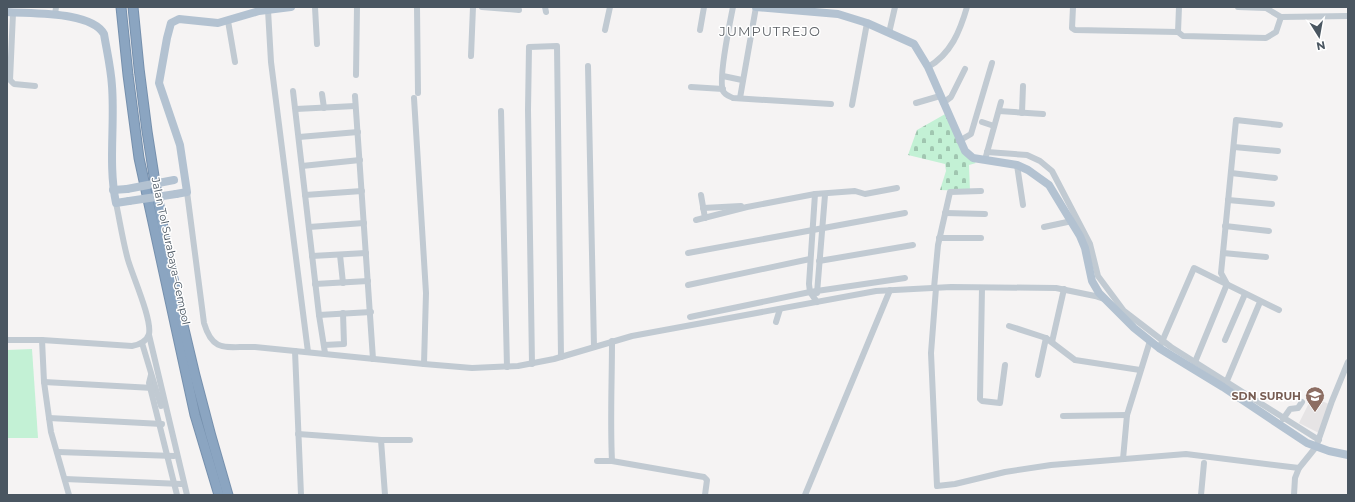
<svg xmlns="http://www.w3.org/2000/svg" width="1355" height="502" viewBox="0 0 1355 502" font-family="Montserrat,sans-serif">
  <defs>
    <pattern id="cemetery-stones" width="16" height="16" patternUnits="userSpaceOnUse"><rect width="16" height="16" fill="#c3f1d5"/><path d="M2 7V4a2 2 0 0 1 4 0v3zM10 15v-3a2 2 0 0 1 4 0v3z" fill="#a0c6b0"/></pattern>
  </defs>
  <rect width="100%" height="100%" fill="#f5f3f3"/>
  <path fill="#e6e4e5" d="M1312 397 1329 404 1319 433 1299 423Z"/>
  <path fill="#c3f1d5" d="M32 349 38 438H7V350Z"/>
  <path fill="url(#cemetery-stones)" d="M947 113 968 158 976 163 969 165 970 191 940 190 946 171 945 164 908 155 917 130Z"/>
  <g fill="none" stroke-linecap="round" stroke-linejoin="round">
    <defs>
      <g id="highway">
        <path d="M121 7 128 75 139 158 195 415 219 495"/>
        <path d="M133 7C147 173 180 336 228 495"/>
      </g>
    </defs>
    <use href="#highway" stroke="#7690ad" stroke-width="11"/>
    <g stroke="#c1cad2" stroke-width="6">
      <path d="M315 7 317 44"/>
      <path d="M417 7 418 93"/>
      <path d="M482 7 519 10"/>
      <path d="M545 7 546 12"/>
      <path d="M733 7C730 22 718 79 723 91 725 95 729 96 733 98L831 104"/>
      <path d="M1073 7 1072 28 1075 30 1178 32 1183 36 1266 38 1276 32 1281 17"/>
      <path d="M1238 7 1266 8 1281 17 1348 16"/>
      <path d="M268 10 271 62 308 352"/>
      <path d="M13 13 10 80 14 84 35 86"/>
      <path d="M55 15 56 7"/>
      <path d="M228 21 235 62"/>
      <path d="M605 30 610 7"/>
      <path d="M700 30 704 7"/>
      <path d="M1178 32 1179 7"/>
      <path d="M889 33 895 7"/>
      <path d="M471 56 473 7"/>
      <path d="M588 66 594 347"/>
      <path d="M928 67C951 54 960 31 967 7"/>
      <path d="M356 75 357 7"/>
      <path d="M723 76 742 80"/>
      <path d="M691 87 723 89"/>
      <path d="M293 91 319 315 325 353"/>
      <path d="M322 94 324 108"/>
      <path d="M355 96 373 359"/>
      <path d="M414 98 426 293 424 364"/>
      <path d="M740 98 756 7"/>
      <path d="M916 103 940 96"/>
      <path d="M943 103 951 97 965 69"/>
      <path d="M852 105 867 23"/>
      <path d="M296 109 355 106"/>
      <path d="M501 111 507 367"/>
      <path d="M999 111 1043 114"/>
      <path d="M1022 113 1023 86"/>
      <path d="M982 122 994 126"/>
      <path d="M299 137 358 132"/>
      <path d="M959 141 971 134 992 63"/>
      <path d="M1234 147 1278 151"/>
      <path d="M987 152 1027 155 1040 161 1052 171 1090 244 1098 276 1124 311 1171 347 1319 440"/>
      <path d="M986 156 1001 102"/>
      <path d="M1017 165 1023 205"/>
      <path d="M302 166 360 160"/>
      <path d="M1231 173 1275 178"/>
      <path d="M187 192 204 323C213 354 227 346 255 347L424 364 472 368 518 366 554 359 632 336 876 291 951 287 1056 288 1095 296 1104 299"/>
      <path d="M815 194 809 284 810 292 817 302"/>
      <path d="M305 195 362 191"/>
      <path d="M701 195 705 218"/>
      <path d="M1228 200 1272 204"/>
      <path d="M703 208 741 206"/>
      <path d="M945 213 985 214"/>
      <path d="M696 220 747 207 815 194 855 191 865 194 897 188"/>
      <path d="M1225 226 1269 231"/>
      <path d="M309 227 364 223"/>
      <path d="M1044 227 1072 221"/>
      <path d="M939 238H981"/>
      <path d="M688 253 905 213"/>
      <path d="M1223 253 1266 257"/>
      <path d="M340 255 343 283"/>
      <path d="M312 256 366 253"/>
      <path d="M819 261 913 245"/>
      <path d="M315 284 368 281"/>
      <path d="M688 285 810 259"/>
      <path d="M934 288 938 245 950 192 981 191"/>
      <path d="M936 288 931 353 937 486 955 484 1005 472 1051 465 1186 454 1299 468"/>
      <path d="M982 288 980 399 982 401 1000 403 1005 365"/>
      <path d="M817 293 825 195"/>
      <path d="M319 315 371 312"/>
      <path d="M690 317 810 292 905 278"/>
      <path d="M776 322 780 309"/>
      <path d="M1009 326 1046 338 1075 360 1140 370"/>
      <path d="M149 335 187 495"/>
      <path d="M7 340H42L132 346C139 345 147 341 149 334 152 319 133 277 128 260 123 242 120 222 116 203"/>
      <path d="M42 340 44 382 51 432 69 495"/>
      <path d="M1225 340 1245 294"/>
      <path d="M612 341C612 381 610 421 612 461"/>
      <path d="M1052 342 1064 289"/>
      <path d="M142 343 161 406"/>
      <path d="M1161 344 1194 268 1279 310"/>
      <path d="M324 345 344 344 343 313"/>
      <path d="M295 351 301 495"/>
      <path d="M1195 362 1227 284 1221 273 1236 120 1280 125"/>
      <path d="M532 364 528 110 529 47 557 46 561 357"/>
      <path d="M151 375 149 383 177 495"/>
      <path d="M1038 375 1046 338"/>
      <path d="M44 382 153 388"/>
      <path d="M1226 383 1260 302"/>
      <path d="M1063 416 1127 415"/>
      <path d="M49 418 162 424"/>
      <path d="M1283 419 1290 409 1298 408 1302 402"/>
      <path d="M298 434 381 440H410"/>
      <path d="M381 440 385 495"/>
      <path d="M58 452 174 456"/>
      <path d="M1123 459 1127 415 1150 341"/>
      <path d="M597 461H612L704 477 707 480 705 495"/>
      <path d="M65 479 181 484"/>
      <path d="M805 495 890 290"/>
      <path d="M1201 495 1204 463"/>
      <path d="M1294 495 1295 478 1299 468 1316 447 1332 401 1348 362"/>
    </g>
    <g stroke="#b3c2d1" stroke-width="8">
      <path d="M756 7 838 14 867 23 914 44 928 67 965 151 973 158 1017 165 1028 170 1049 185 1080 236 1085 248 1092 281 1099 293 1134 328 1159 348 1223 387 1307 443 1329 451 1348 455"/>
      <path d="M7 12C31 14 91 11 104 34 107 52 111 69 112 86 115 126 108 164 116 203L129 201"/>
      <path d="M113 190 127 189"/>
      <path d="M176 194 187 192 180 145 159 83 167 38 171 23 179 19 218 23 259 11 291 7"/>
    </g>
    <use href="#highway" stroke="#8ba5c1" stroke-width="9"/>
    <g stroke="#b3c2d1" stroke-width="8">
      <path d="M127 189 174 180"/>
      <path d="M129 201 176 194"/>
    </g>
  </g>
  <defs>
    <symbol id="school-pin" viewBox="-11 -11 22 30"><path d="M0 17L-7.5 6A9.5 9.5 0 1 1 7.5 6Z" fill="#8d6e63" stroke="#fff"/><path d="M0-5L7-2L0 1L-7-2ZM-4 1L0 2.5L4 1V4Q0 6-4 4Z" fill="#fff"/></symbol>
  </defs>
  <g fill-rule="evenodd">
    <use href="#school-pin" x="1304" y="385" width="22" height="30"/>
  </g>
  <g text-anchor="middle" stroke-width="3" stroke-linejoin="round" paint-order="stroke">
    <g font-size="11" fill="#4a5661" stroke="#fff">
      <text transform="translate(171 251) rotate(78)" y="4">Jalan Tol Surabaya–Gempol</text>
    </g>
    <g font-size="11" font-weight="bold" fill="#785e54" stroke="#fff" text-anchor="end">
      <text x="1301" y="400">SDN SURUH</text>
    </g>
    <g font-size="13" letter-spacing="1" fill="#5f6368" stroke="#fff">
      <text x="770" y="36">JUMPUTREJO</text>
    </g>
  </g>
  <rect width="1355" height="502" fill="none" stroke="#4a5661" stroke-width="16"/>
  <g transform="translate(1319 36) rotate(169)" stroke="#ffffff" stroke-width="3" paint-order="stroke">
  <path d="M0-3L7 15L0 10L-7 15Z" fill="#4a5661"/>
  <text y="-6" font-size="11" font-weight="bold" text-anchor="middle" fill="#4a5661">N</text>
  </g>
</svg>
